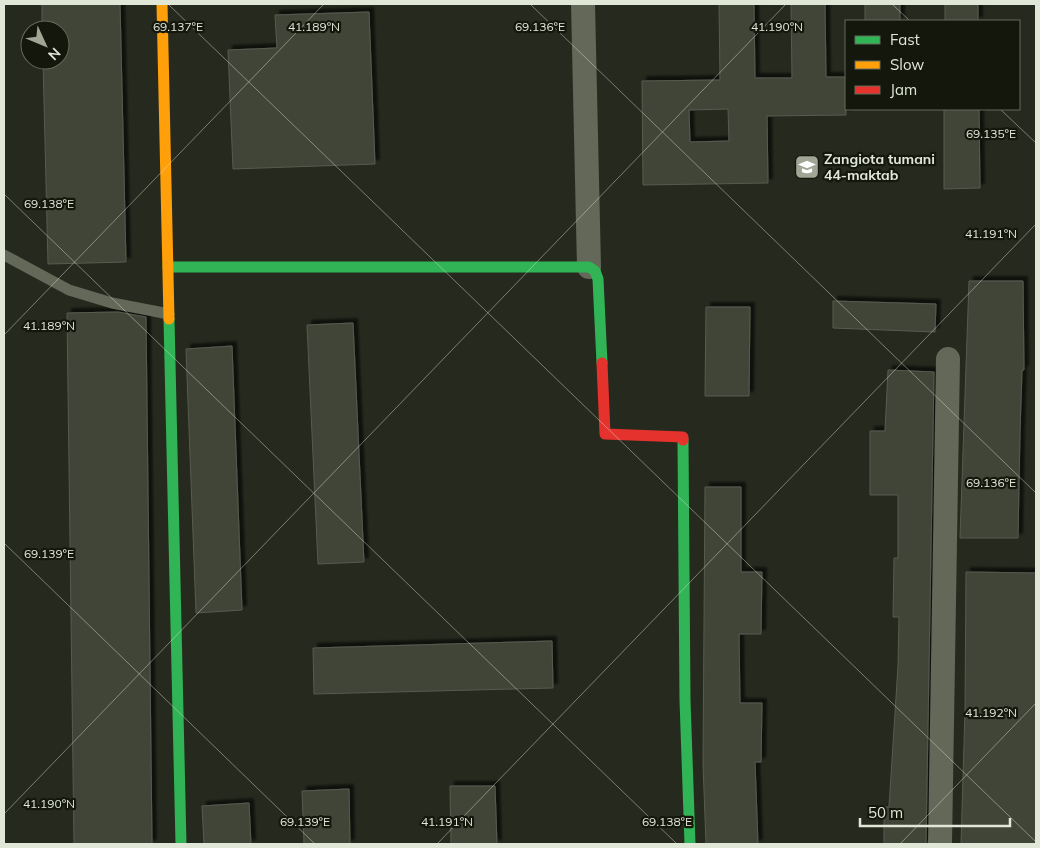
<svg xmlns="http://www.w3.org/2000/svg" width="1040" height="848" viewBox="0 0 1040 848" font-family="Mulish,sans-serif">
  <defs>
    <filter id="shadow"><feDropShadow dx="4.5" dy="-4.5" stdDeviation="1" flood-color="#0009"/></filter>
  </defs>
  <rect width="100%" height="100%" fill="#262a1e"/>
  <g fill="#404539" stroke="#575b50" fill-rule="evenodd" filter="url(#shadow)">
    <path d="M42 4H120L126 262 48 264 43 60H60V30H42Z"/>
    <path d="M719 4H754L755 78H792L791 4H825L826 77H846V115L767 116 768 183 643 185 642 81 720 80ZM728 109 729 141 690 142 689 110Z"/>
    <rect x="865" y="4" width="35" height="17"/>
    <rect x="945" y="4" width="33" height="17"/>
    <path d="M369 12 375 164 233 169 228 50 277 48 275 15Z"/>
    <path d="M944 109H979L980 188 944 189Z"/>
    <path d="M969 281H1023L1024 370H1022L1020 431 1018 538H960Z"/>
    <path d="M833 301 936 304 935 332 833 328Z"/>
    <path d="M706 307H750L749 396H705Z"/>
    <path d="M118 312 146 317 152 844H74L67 313Z"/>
    <path d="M353 323 364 562 318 564 307 325Z"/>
    <path d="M232 346 242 610 196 613 186 349Z"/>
    <path d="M888 370 934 372 926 844H884V807H889L898 666 899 617H893L894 558H898V495H870V431H885Z"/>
    <path d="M705 487H741V572H762L761 634H739L740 703H762L761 762H755L758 844H706L703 764Z"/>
    <path d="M966 572 1036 573V844H961L965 711Z"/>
    <path d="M552 641 553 688 314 694 313 648Z"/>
    <path d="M450 786H495L497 844H451Z"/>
    <path d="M349 789 350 844H304L302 791Z"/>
    <path d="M249 803 251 844H204L202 806Z"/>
  </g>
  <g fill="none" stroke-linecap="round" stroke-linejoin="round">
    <path stroke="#636859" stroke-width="11" d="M4 255 69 290 112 303 169 314"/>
    <g stroke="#636859" stroke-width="24">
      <path d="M583 4 589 267"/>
      <path d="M940 844 948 359"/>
    </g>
    <g stroke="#30b455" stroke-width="11">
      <path d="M168 267H589L595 271 598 279 602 363"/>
      <path d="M169 319 181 844"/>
      <path d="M683 440 685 700 690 844"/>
    </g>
    <path stroke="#ff9f0a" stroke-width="11" d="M162 4 169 319"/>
    <path stroke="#e5322d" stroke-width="11" d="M602 363 605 434 683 437V440"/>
  </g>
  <path fill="none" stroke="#e1e7d7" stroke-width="1" stroke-opacity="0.45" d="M168 4 1036 842M530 4 1036 493M892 4 910 21M1000 109 1036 143M4 194 677 844M4 335 324 4M4 543 315 844M4 814 786 4M437 844 1036 224M900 844 1036 703"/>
  <defs>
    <symbol id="school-square" viewBox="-11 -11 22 22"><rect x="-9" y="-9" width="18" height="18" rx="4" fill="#a0a596" stroke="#13170c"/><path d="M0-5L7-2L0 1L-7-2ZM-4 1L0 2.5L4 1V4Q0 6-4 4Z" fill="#fff"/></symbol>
  </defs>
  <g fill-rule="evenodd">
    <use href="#school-square" x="793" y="153" width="28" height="28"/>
  </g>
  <g text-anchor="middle" stroke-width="4.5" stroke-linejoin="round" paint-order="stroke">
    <g font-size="14" font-weight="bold" fill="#e1e7d7" stroke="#13170c" text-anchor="start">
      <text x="824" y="164">Zangiota tumani<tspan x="824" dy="16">44-maktab</tspan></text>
    </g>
  </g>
  <g font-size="12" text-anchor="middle" fill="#e1e7d7" stroke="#13170c" stroke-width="4.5" stroke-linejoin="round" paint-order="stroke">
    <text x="178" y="31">69.137°E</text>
    <text x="540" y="31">69.136°E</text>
    <text x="314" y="31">41.189°N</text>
    <text x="777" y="31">41.190°N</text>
    <text x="991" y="138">69.135°E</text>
    <text x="49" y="208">69.138°E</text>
    <text x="991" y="238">41.191°N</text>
    <text x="49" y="330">41.189°N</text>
    <text x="991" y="487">69.136°E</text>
    <text x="49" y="558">69.139°E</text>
    <text x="991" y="717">41.192°N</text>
    <text x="49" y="808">41.190°N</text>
    <text x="447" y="826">41.191°N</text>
    <text x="305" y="826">69.139°E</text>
    <text x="667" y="826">69.138°E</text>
  </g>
  <rect width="1040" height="848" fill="none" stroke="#e1e7d7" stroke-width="10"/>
  <rect x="845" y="20" width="175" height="90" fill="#13170c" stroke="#656a5d"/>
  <rect x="855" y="36" width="25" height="8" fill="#30b455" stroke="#656a5d"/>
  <text x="890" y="45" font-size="15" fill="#e1e7d7">Fast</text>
  <rect x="855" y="61" width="25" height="8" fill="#ff9f0a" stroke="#656a5d"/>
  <text x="890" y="70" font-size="15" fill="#e1e7d7">Slow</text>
  <rect x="855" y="86" width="25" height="8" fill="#e5322d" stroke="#656a5d"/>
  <text x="890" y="95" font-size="15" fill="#e1e7d7">Jam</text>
  <g transform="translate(45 45) rotate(134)"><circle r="24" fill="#13170c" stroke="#656a5d"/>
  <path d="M0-4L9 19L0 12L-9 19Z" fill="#a0a596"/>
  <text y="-8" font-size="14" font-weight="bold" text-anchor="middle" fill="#e1e7d7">N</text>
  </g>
  <path d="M860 818v8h150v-8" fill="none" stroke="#e1e7d7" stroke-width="2.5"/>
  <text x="868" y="818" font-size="15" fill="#e1e7d7" stroke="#13170c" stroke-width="4" paint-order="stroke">50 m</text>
</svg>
